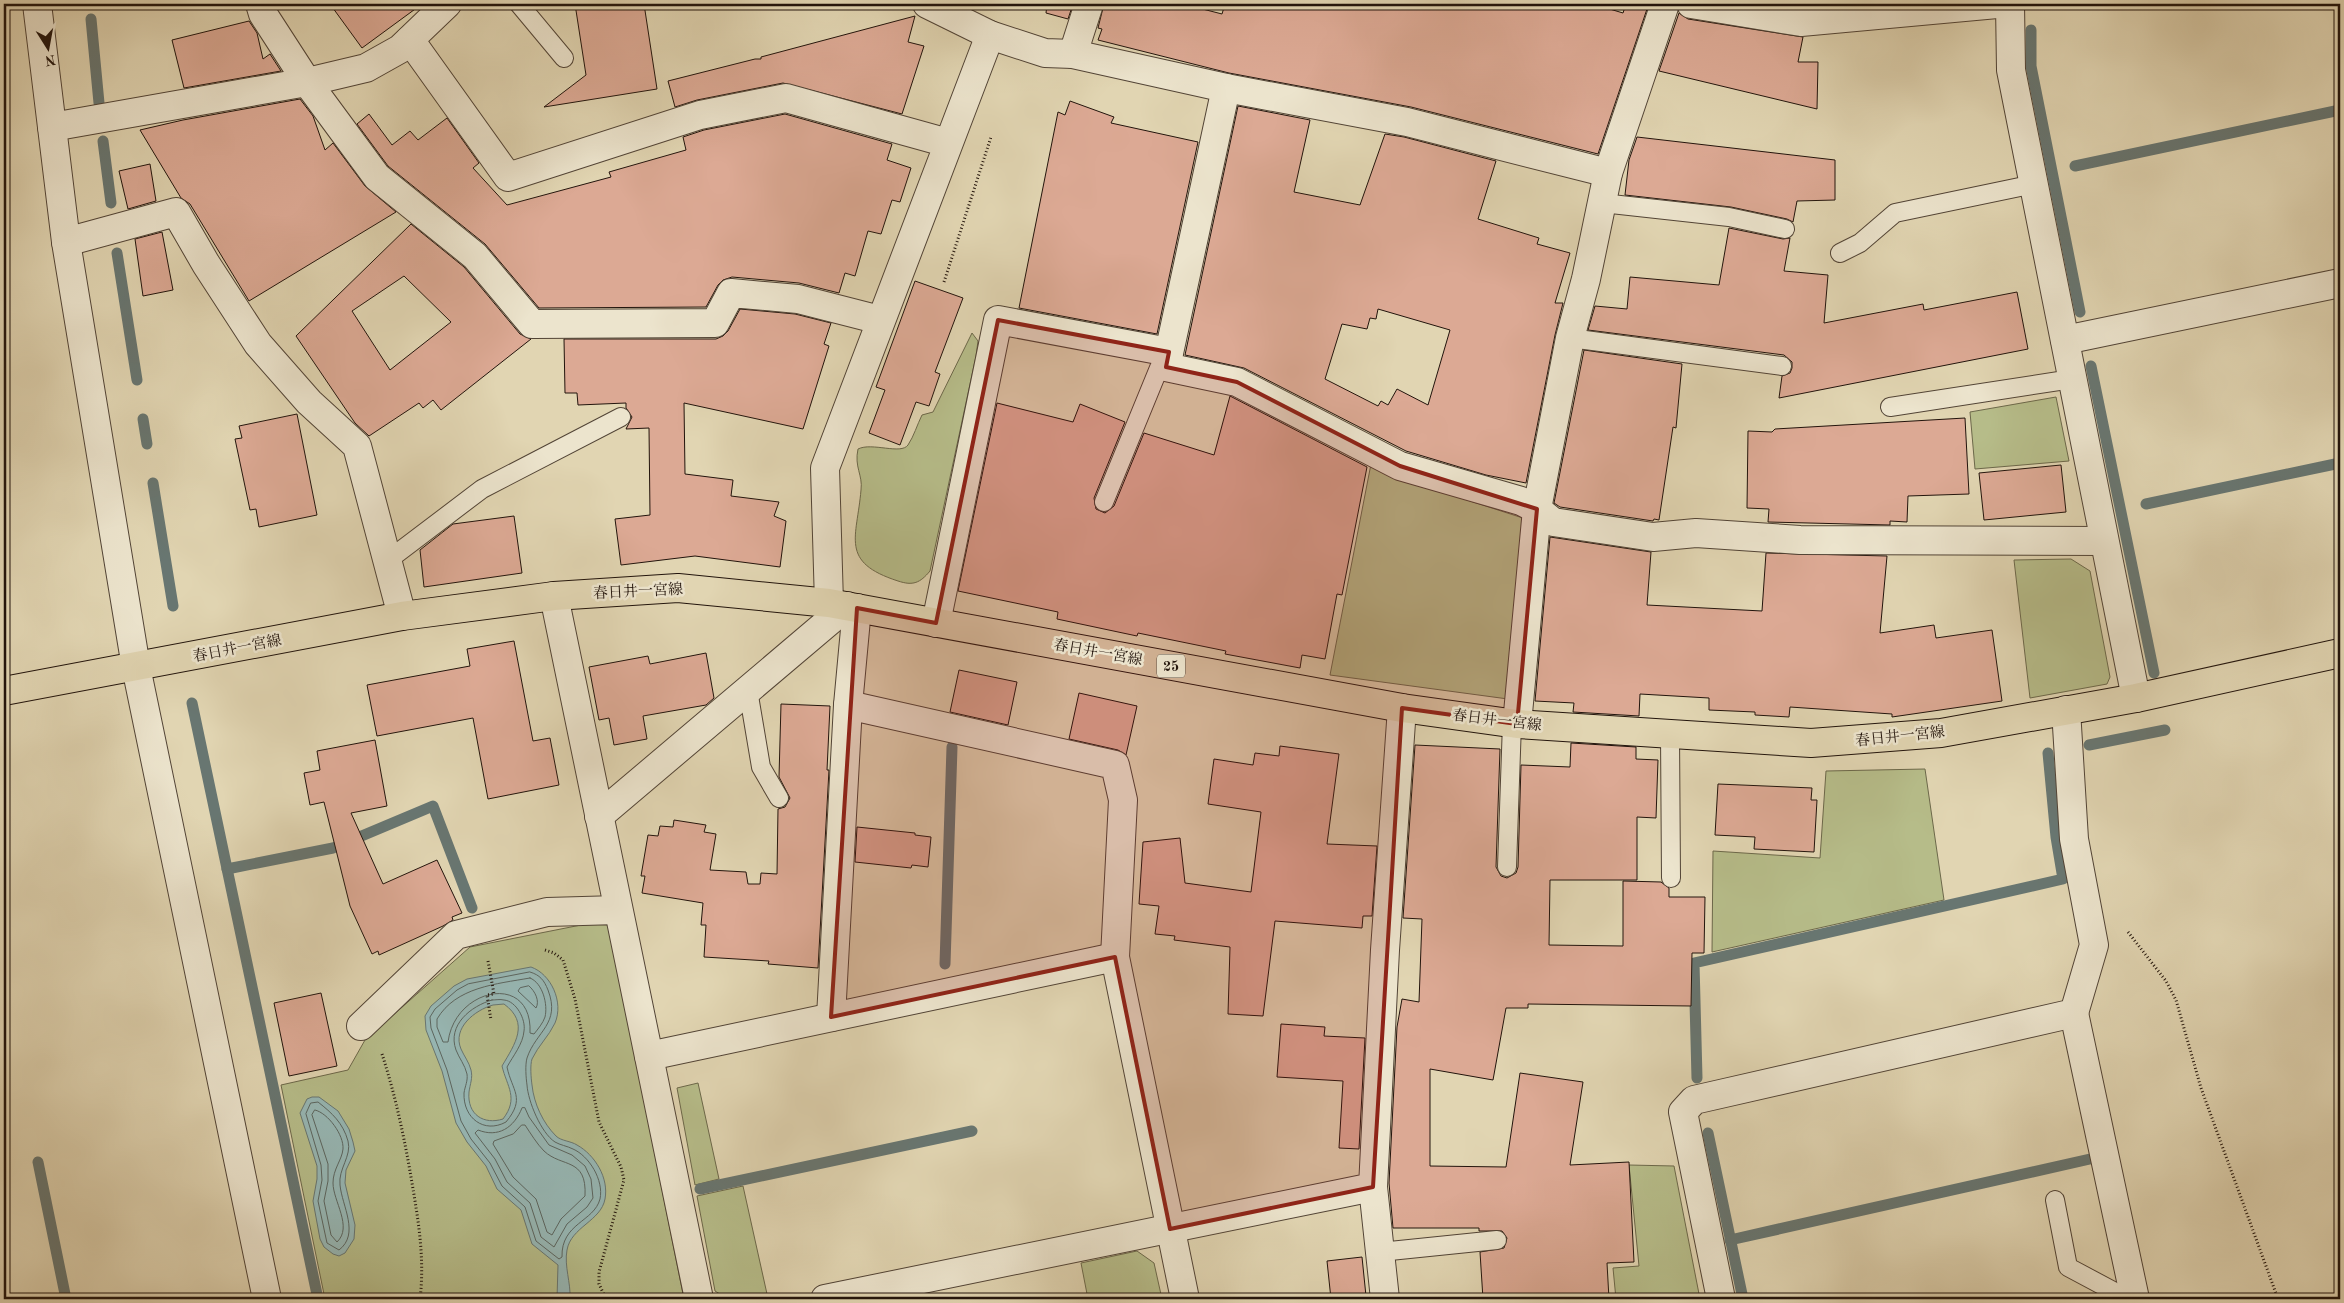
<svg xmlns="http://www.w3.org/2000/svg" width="2344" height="1303" viewBox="0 0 2344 1303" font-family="'Old Standard TT','Noto Serif JP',serif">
  <rect width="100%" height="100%" fill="#e1d5b2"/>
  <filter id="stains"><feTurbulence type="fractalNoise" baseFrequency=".004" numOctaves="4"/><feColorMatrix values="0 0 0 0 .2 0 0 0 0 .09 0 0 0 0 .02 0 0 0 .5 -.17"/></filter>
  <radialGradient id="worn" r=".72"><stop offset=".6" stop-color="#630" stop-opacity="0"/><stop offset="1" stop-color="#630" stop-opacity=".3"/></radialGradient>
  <g fill="#b6bc89" stroke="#6c684a">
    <path d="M972 333 978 341 976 356 930 571C920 583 913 586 898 581 839 562 857 538 861 490 863 475 854 467 858 449 872 442 901 455 908 445 914 436 917 425 922 415L933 412Z"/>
    <path d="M2056 397 2069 461 1975 469 1970 412Z"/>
    <path d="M1371 464 1399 478 1529 520 1508 699 1330 675Z"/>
    <path d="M2071 559 2090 571 2110 677 2107 684 2030 698 2014 560Z"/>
    <path d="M1925 769 1944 900 1712 952 1713 851 1820 858 1826 771Z"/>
    <path d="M586 924 609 925 684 1299H325L281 1085 348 1070 365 1040 470 947Z"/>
    <path d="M698 1083 719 1179 695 1185 677 1088Z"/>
    <path d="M1629 1165 1674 1166 1700 1299H1616L1613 1268 1639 1266Z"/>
    <path d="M743 1186 767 1294C746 1299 733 1303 715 1291L697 1196Z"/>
    <path d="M1137 1251 1154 1263 1162 1299H1088L1081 1263Z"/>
  </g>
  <g fill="#97b7b4" stroke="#687671" fill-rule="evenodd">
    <path d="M531 967C551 974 564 1002 555 1023 549 1036 538 1046 532 1059 530 1065 531 1078 532 1085 534 1104 543 1123 556 1136 561 1141 571 1141 577 1145 595 1155 609 1178 605 1199 601 1221 571 1227 567 1250 564 1266 571 1283 570 1299H557L558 1265 532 1244 521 1210 497 1189 486 1166 467 1142 456 1123 442 1071 426 1030 425 1016 431 1006 454 986 467 979ZM493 1005 504 1004C530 1023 515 1044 502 1066 507 1087 519 1098 503 1119 484 1125 467 1115 469 1092 470 1084 473 1078 471 1070 469 1062 464 1056 461 1049 452 1028 475 1010 493 1005Z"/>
    <path d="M312 1097H319L338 1111 349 1129 353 1142 355 1151 346 1170 345 1183 355 1225 354 1239 345 1253 339 1256 333 1254 324 1247 320 1239 313 1201 317 1179V1166L300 1113 307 1099Z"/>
  </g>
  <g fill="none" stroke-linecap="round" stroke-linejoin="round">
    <g stroke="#5c6660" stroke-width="1">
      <path d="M530 972C540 975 544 980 548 990 561 1024 536 1031 527 1058 525 1065 526 1078 527 1085 528 1101 541 1133 555 1142 560 1145 567 1146 573 1149 589 1156 604 1180 600 1199 594 1222 561 1223 562 1257L559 1259 536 1241 525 1207 502 1186 490 1163 471 1139 461 1121 447 1070 431 1028 430 1017 435 1009 457 990 468 984Z"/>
      <path d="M530 978C543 983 548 1005 545 1017 543 1023 538 1029 534 1034L530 1033C533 972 455 987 448 1042H443L437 1027V1019C456 987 496 984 530 978Z"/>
      <path d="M529 986C535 991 540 1001 536 1008L518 991 520 988Z"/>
      <path d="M492 1000C496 1000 500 999 504 1000 516 1001 526 1019 524 1031 523 1044 513 1056 507 1067 512 1091 526 1098 506 1122 484 1134 463 1118 464 1093 465 1086 468 1081 467 1074 465 1065 459 1058 456 1050 447 1025 471 1006 492 1000Z"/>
      <path d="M311 1103 318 1102C332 1113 343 1123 348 1141 352 1156 338 1169 340 1185 342 1206 360 1234 339 1250L327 1243 318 1201 322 1180 321 1165 306 1114Z"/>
      <path d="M525 1108 529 1117 549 1145 572 1155 585 1166 591 1179 593 1198 587 1207 567 1224 554 1247 541 1237 530 1203 507 1182 495 1159 475 1133 478 1130C498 1138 514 1128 522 1108Z"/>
      <path d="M315 1110C328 1113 344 1135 343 1149 342 1160 333 1169 333 1183 333 1201 353 1227 337 1242L331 1235 324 1201 328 1181V1164L312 1115Z"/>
      <path d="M522 1125H525C531 1134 537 1144 544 1151 562 1168 587 1157 585 1196L561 1219 552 1235 547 1232 536 1199 513 1177 493 1144 494 1141 513 1134Z"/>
    </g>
    <g stroke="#687671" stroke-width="11">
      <path d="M91 19 99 103"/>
      <path d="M2031 30V66L2080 312"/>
      <path d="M103 141 111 203"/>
      <path d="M2075 166 2340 110"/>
      <path d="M117 253 137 380"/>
      <path d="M2091 366 2154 673"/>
      <path d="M143 419 147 444"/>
      <path d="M153 483 173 606"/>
      <path d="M2146 504 2340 463"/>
      <path d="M192 703 318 1299"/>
      <path d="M2089 745 2165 730"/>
      <path d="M227 869 333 848 433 806 472 908"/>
      <path d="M945 964 952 747"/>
      <path d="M1697 1078 1694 963 2063 879 2056 837 2048 753"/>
      <path d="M1708 1133 1743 1299"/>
      <path d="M38 1162 66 1299"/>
      <path d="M700 1189 972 1131"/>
      <path d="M1730 1240 2090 1159"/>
    </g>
  </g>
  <g fill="#dca994" stroke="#22140c" fill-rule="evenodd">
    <path d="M330 4H422L362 48Z"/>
    <path d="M575 4H644L657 89 544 107 586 75Z"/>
    <path d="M1047 4H1073L1068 19 1046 13Z"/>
    <path d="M1104 4H1183L1222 14 1225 4H1593L1623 13 1626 4H1631L1647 9 1598 154 1411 107 1229 73 1098 40 1102 29 1098 28Z"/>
    <path d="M1679 13 1688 19 1803 37 1798 62H1818L1817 109 1659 71Z"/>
    <path d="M915 16 908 42 924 46 902 114 783 83 697 100 675 107 668 81 755 59H761V57Z"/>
    <path d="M249 21 257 33 263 59 270 54 281 71 184 88 172 40Z"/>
    <path d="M300 99 313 116 325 150 333 143 365 186 396 212 249 301 190 204 181 198 140 130 183 120Z"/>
    <path d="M1070 101 1114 117 1111 123 1198 142 1157 334 1019 308 1058 112 1065 115Z"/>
    <path d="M1238 106 1310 120 1294 192 1360 205 1385 134 1404 137 1496 161 1478 219 1539 238 1537 244 1570 253 1555 303H1563L1555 335 1526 483 1486 475 1406 451 1244 368 1185 355ZM1378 309 1450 330 1428 405 1397 389 1388 405 1381 401 1378 406 1325 379 1342 324 1367 329 1370 318 1376 319Z"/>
    <path d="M369 114 392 145 410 131 418 140 447 118 479 163 473 168 507 205 611 177 609 172 686 150 683 137 704 130 785 114 892 144 887 160 911 168 900 202 892 200 881 234 868 231 855 276 845 273 839 293 799 283 732 277 723 280 718 285 706 307 539 308 485 244 388 166 357 124Z"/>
    <path d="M1637 137 1835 160V200L1797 201 1793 222 1787 219 1731 207 1625 195 1629 160Z"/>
    <path d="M150 164 156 201 128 209 119 171Z"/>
    <path d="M411 224 464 267 520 334 531 339 441 410 433 400 423 408 419 403 369 436 355 423 296 336ZM404 276 451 322 390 370 352 311Z"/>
    <path d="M1729 228 1783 239 1790 238 1784 271 1828 275 1824 323 1923 304 1924 310 2017 292 2028 349 1779 398 1782 376 1790 373 1792 368V362L1784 355 1588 330 1595 306 1627 309 1630 277 1719 285Z"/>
    <path d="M162 232 173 290 143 296 135 239Z"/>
    <path d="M915 281 963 298 935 372 940 374 929 406 916 402 900 445 869 433 885 390 876 387Z"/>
    <path d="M740 309 795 314 831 323 824 344 829 346 803 429 684 403 685 474 733 480 731 496 779 502 774 516 786 521 780 567 695 556 621 565 615 519 650 515 649 428 626 429 632 417 626 408V403L578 405 577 393H565L564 339H716L723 336 728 331Z"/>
    <path d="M1584 350 1682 364 1676 428 1673 427 1659 520 1654 519 1653 521 1560 507 1554 503Z"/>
    <path d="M1230 396 1367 467 1342 595 1337 594 1325 659 1302 655 1300 668 1225 654 1226 651 1138 633 1137 636 1057 619 1058 612 958 591 997 403 1073 422 1080 404 1125 422 1094 498 1096 509 1105 513 1114 506 1144 433 1214 455Z"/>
    <path d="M297 414 317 515 259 527 256 509 250 510 235 439 242 438 239 426Z"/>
    <path d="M1965 418 1969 494 1908 496 1907 522 1890 521V525L1768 522 1769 509 1747 508 1748 431 1772 432 1775 429Z"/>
    <path d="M2061 465 2066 512 1984 520 1979 473Z"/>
    <path d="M514 516 522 573 424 587 420 550 453 524Z"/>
    <path d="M1550 537 1651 552 1647 605 1762 611 1766 553 1887 556 1880 633 1934 625 1936 638 1992 630 2002 701 1892 717V714L1790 707 1789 717 1755 715V712L1709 710V698L1640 694 1639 716 1573 712 1574 703 1535 701Z"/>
    <path d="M514 641 533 741 550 738 559 785 488 799 473 718 377 736 367 685 470 666 467 649Z"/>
    <path d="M706 653 714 698 706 705 643 716 647 739 614 745 609 718 599 720 589 667 648 656 650 664Z"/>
    <path d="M959 670 1017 682 1008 725 950 712Z"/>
    <path d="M1079 693 1137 706 1126 755 1118 750 1069 739Z"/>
    <path d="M781 704 830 706 827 770H829L818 968 768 964 769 961 704 957 706 925H701L703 903 642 893 645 876H641L648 835 658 836 660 826 673 827 674 820 706 825 704 832 716 834 710 870 746 872 748 884H760L761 873 777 874 778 809 785 807 790 798 779 777Z"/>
    <path d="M375 740 387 806 351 813 383 884 437 860 462 913 452 917 453 920 443 926 379 955 378 951 372 954 350 906 324 802 310 805 304 773 320 770 317 751Z"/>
    <path d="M1571 743 1636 747V759L1658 760 1656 818 1637 817V880H1550L1549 945 1623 946V881L1661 882 1669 888V897H1705L1704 953H1692L1691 1006 1528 1004V1008H1506L1493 1080 1430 1069V1166L1506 1167 1520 1073 1583 1082 1570 1165 1629 1162 1634 1262 1607 1263 1609 1299H1483L1480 1252 1504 1248 1507 1238 1502 1231H1479V1228H1393L1389 1183 1397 1027 1402 999 1419 1002 1422 919 1403 918 1415 745 1500 749 1496 867 1501 876 1507 878 1516 873 1518 867 1521 765 1570 767Z"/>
    <path d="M1280 746 1339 754 1327 844 1377 846 1372 916H1363L1362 928 1275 921 1263 1016 1228 1014 1230 947 1174 940 1175 936 1155 934 1159 906 1139 904 1143 842 1180 838 1185 883 1251 892 1261 812 1208 804 1214 759 1253 765 1255 753 1279 756Z"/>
    <path d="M1718 784 1812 788 1811 800H1817L1814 852 1754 849 1755 837 1715 835Z"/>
    <path d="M857 827 915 833V835L931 837 928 867 912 865 911 868 855 862Z"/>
    <path d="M321 993 337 1066 289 1076 274 1003Z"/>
    <path d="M1281 1024 1325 1027 1324 1036 1365 1038 1359 1149 1339 1148 1343 1081 1277 1077Z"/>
    <path d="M1362 1257 1366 1296 1331 1299 1327 1261Z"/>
  </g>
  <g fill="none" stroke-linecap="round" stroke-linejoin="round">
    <defs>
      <g id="service">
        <path d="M519 4 564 58"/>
        <path d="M1602 203 1729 217 1785 229"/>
        <path d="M1840 253 1860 243 1895 213 2034 184"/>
        <path d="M1570 338 1782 366"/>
        <path d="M1890 407 2072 379"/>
        <path d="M1104 502 1159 368 1166 367"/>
        <path d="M387 561 482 489 621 417"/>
        <path d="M748 690 761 767 779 798"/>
        <path d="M1670 734 1671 878"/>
        <path d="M1507 867 1512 723"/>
        <path d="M2055 1200 2068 1267 2128 1299"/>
        <path d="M1380 1252 1497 1240"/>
      </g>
      <g id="minor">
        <path d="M260 4 263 14 307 82 377 177 475 256 532 324 715 323 731 293 798 299 880 320"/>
        <path d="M927 4 990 35 1045 53 1073 54 1226 88 1407 122 1608 173"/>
        <path d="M1691 4 1801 22 1997 4"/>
        <path d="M2010 4 2011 70 2136 698"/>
        <path d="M410 40 508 177 700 115 786 98 948 143"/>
        <path d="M1073 54 1089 4"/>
        <path d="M1226 88 1166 367 1237 382 1400 466 1521 501 1537 509 1553 522 1653 537 1696 533 1800 540 2104 541"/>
        <path d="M52 127 307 82 366 68 400 49 447 4"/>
        <path d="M66 242 176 212 206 264 258 344 309 402 357 446 402 616"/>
        <path d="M2065 340 2340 283"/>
        <path d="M554 596 699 1299"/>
        <path d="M829 603 825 468 990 35"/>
        <path d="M936 623 998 320 1169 352"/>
        <path d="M848 705 1115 765 1123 800 1115 957 1185 1299"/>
        <path d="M1517 724 1537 509 1570 338 1586 279 1608 173 1665 4"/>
        <path d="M599 816 847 606"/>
        <path d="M2074 1013 2135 1299"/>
        <path d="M831 1017 848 705 857 608"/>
        <path d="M361 1026 456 935 547 912 618 910"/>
        <path d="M649 1056 1115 957"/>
        <path d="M1373 1187 1385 1299"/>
        <path d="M825 1299 1373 1187 1385 950 1402 708"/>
        <path d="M1721 1299 1683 1112 1694 1100 2074 1013 2094 945 2074 839 2066 710"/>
      </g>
      <path id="tertiary" d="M37 4 66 242 136 667 267 1299"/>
      <path id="primary" d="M4 691 402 616 554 596 678 588 829 603 1402 708 1517 724 1811 743 1941 733 2136 698 2340 653"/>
    </defs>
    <use href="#service" stroke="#524436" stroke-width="20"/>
    <use href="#minor" stroke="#524436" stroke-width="30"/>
    <use href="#tertiary" stroke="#524436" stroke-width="30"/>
    <use href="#primary" stroke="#22140c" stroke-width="30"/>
    <g stroke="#22140c" stroke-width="3" stroke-dasharray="1 2.5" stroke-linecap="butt">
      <path d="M944 282 991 137"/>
      <path d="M2128 932 2166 981 2176 1000 2201 1088 2278 1299"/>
      <path d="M545 950 554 953 563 960 575 999 599 1122 621 1167 624 1180 599 1272V1284L606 1299"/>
      <path d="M488 961 494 994 487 995 491 1020"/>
      <path d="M382 1054C395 1094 404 1136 411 1177 418 1218 425 1258 420 1299"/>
    </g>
    <use href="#service" stroke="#ece4cd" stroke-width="18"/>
    <use href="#minor" stroke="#ece4cd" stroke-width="28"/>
    <use href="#tertiary" stroke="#ece4cd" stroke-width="28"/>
    <use href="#primary" stroke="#e1d5b2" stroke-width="28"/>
  </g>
  <path fill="#8f2418" fill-opacity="0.2" stroke="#8f2418" stroke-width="4" stroke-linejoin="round" d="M998 320 1169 352 1166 367 1237 382 1400 466 1537 509 1517 724 1402 708 1373 1187 1170 1229 1115 957 831 1017 857 608 936 623Z"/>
  <g text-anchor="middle" stroke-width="5" stroke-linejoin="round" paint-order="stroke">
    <rect fill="#ece4cd" stroke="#5f5246" stroke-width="1" x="1157" y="654.5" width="28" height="23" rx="4"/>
    <g font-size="14" font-weight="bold" fill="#22140c">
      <text x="1171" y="671">25</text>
    </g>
    <g font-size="15" fill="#22140c" stroke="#ece4cd">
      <text transform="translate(638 591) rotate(-3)" y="5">春日井一宮線</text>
      <text transform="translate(237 648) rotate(-11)" y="5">春日井一宮線</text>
      <text transform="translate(1098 652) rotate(10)" y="5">春日井一宮線</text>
      <text transform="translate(1497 720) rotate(7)" y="5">春日井一宮線</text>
      <text transform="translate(1900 736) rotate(-6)" y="5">春日井一宮線</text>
    </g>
  </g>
  <rect width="2344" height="1303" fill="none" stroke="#e1d5b2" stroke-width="20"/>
  <rect x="5" y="5" width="2334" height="1293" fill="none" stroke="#22140c" stroke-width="2.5"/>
  <rect x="10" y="10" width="2324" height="1283" fill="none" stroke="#22140c"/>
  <g transform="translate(48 48) rotate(169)" stroke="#ece4cd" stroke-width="4" paint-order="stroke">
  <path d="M0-4L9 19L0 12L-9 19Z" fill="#22140c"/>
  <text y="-8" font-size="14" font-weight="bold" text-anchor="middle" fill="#22140c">N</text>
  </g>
  <rect width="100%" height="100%" filter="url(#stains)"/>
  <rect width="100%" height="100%" fill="url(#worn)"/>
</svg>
